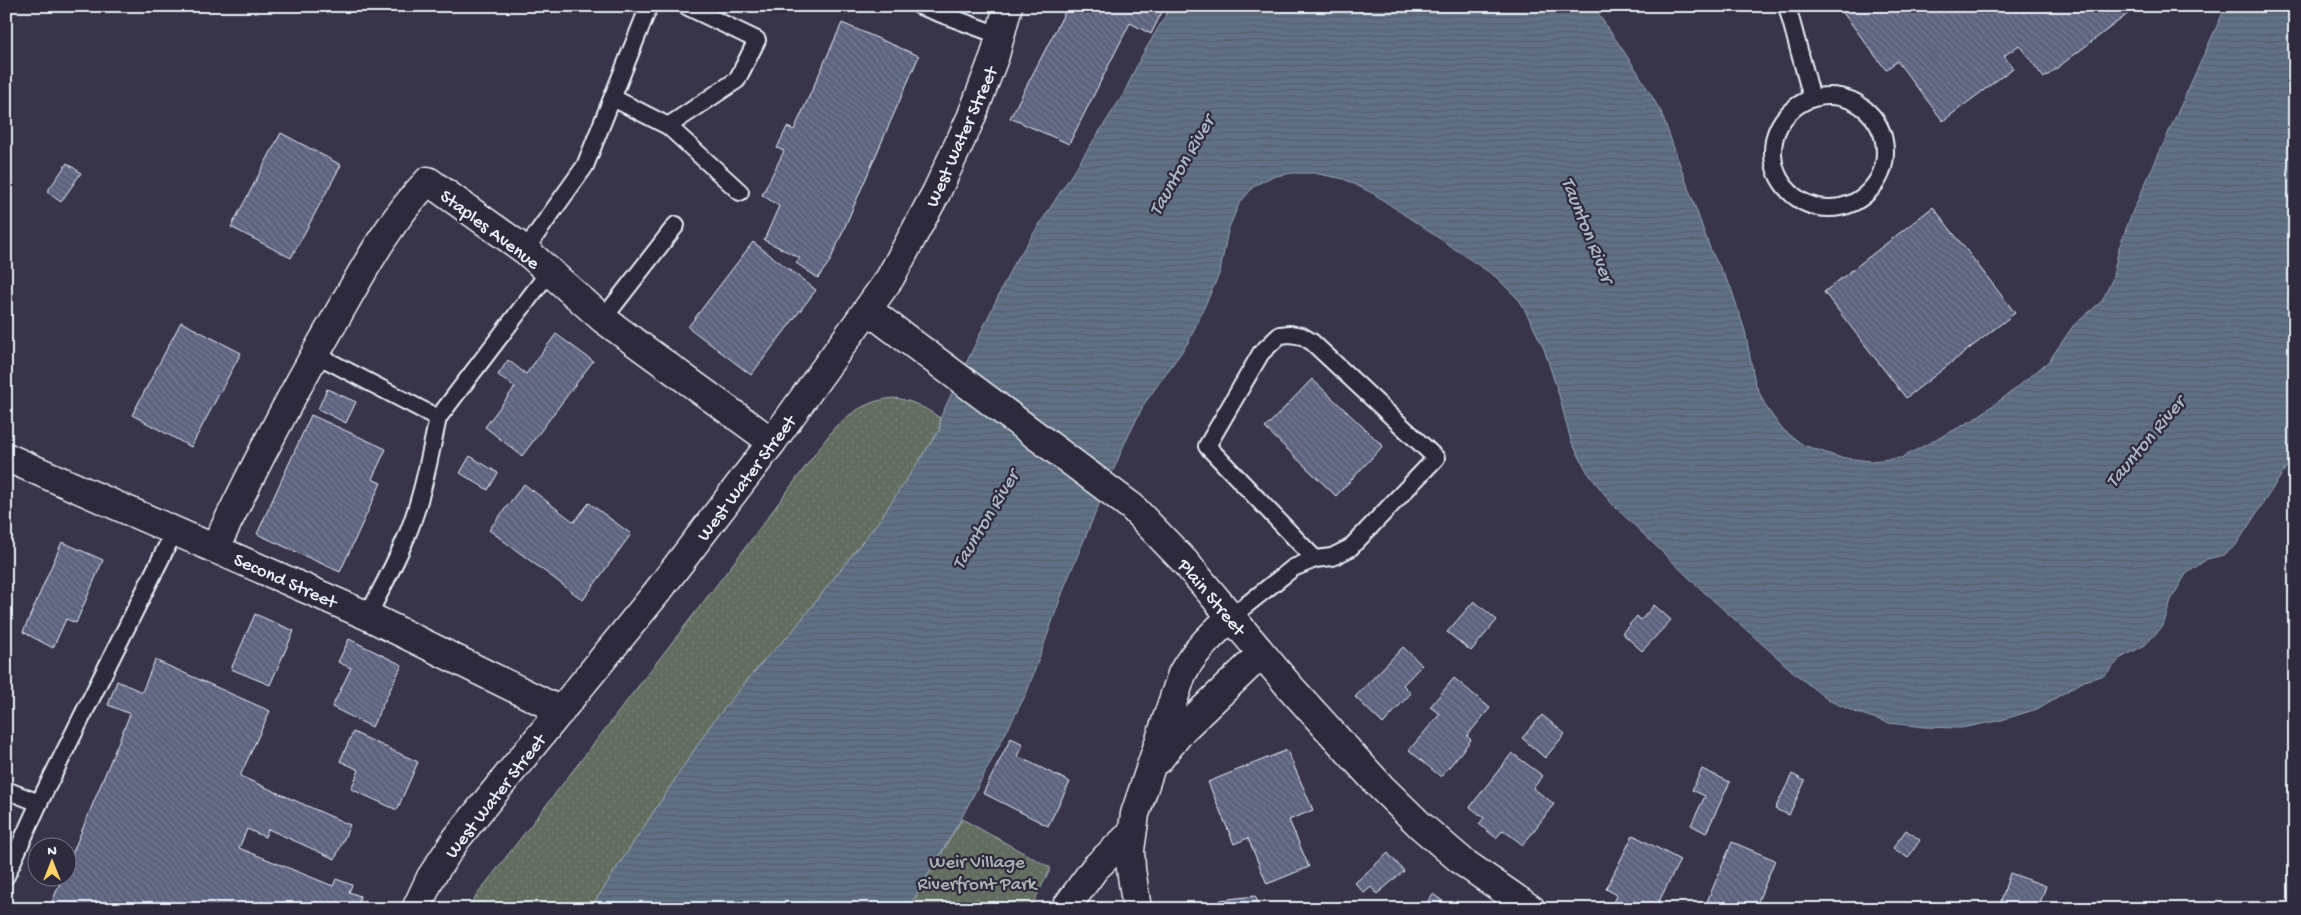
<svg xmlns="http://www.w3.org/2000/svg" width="2301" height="915" viewBox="0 0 2301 915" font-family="'Gochi Hand',sans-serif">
  <defs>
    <pattern id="green-dots" width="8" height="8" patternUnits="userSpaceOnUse" patternTransform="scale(1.25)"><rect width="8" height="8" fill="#626d61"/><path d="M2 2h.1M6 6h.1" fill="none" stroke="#788278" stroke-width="1.8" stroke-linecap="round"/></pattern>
    <pattern id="water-rules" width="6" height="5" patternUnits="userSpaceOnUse" patternTransform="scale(1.25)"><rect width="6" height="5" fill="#607186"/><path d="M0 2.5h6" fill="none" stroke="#535c68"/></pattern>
    <pattern id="building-back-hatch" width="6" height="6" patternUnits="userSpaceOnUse" patternTransform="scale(1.25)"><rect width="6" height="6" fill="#5d637f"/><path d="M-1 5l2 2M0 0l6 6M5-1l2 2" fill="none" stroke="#747a92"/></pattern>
  </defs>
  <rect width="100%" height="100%" fill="#38354a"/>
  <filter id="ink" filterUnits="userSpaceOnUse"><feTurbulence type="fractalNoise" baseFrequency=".02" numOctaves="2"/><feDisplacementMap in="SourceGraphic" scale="10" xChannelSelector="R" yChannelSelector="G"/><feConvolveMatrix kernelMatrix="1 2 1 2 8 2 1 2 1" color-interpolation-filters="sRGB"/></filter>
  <g filter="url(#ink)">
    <g fill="url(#green-dots)" stroke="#a5afac">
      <path d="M894 398C912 400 925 408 940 418V429L881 518 791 633 765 659 712 723 590 909H466L742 552 835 427C853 411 869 400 894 398Z"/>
      <path d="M962 819 1051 868 1030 909H908Z"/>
    </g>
    <path fill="url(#water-rules)" stroke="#96a4b4" d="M1171 6H1593L1637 71 1661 112 1711 251 1731 288 1745 331 1755 383 1766 407 1782 429 1803 445 1838 457 1870 461 1901 458 1973 420 2014 390 2049 361 2073 326 2102 301 2112 280 2119 248 2132 213 2226 6H2295V454L2236 545 2224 555 2207 559 2186 574 2171 600 2163 626 2145 645 2121 658 2105 675 2084 681 2037 709 1998 721 1961 728 1924 727 1889 723 1855 712 1828 700 1798 676 1705 593 1613 505 1588 473 1571 441 1559 395 1544 349 1531 322 1520 301 1496 277 1374 194 1344 179 1314 173H1292L1271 177 1254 186 1239 204 1228 230 1220 272 1188 343 1144 404 1124 445 1066 583 1027 692 961 819 908 909H590L712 723 765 659 791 633 881 518 940 429V418L1012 267 1123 95 1140 59Z"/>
    <g fill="url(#building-back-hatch)" stroke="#e8f1f8">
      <path d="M1068 6H1165L1151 34 1130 23 1069 144 1010 118Z"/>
      <path d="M1838 6H2138L2044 78 2019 45 2004 56 2013 68 1943 121 1897 61 1886 70Z"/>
      <path d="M842 23 919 56 830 261 818 278 796 263 800 258 764 240 779 206 762 195 784 151 777 148 787 127 794 130Z"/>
      <path d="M281 133 341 165 291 258 231 227Z"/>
      <path d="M67 163 81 173 61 202 47 192Z"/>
      <path d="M1933 207 2015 313 1906 398 1824 292Z"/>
      <path d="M753 242 816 290 751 375 688 327Z"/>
      <path d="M181 322 241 353 191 447 132 415Z"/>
      <path d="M556 334 593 361 522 456 485 427 515 387 498 375 508 360 526 374Z"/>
      <path d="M1312 379 1383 446 1336 496 1265 428Z"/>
      <path d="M327 389 356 402 346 423 318 409Z"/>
      <path d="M311 415 386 449 372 479 381 483 340 572 257 534Z"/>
      <path d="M470 456 498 473 488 490 460 473Z"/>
      <path d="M524 484 574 522 589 503 631 534 583 600 489 530Z"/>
      <path d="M62 542 103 560 76 623 66 619 53 648 23 632Z"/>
      <path d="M1474 601 1497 620 1471 651 1447 632Z"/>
      <path d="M1654 605 1671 620 1642 651 1622 633 1637 616 1641 620Z"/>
      <path d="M255 614 294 631 270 685 231 669Z"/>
      <path d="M349 639 402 665 372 727 332 707 351 668 338 662Z"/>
      <path d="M1403 647 1422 665 1403 685 1411 693 1383 724 1355 697Z"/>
      <path d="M155 660 270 711 240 776 350 825 335 859 268 829 265 837 247 829 239 848 333 886 336 879 352 885 349 892 360 896 357 909H49L62 878H68V864L130 714 108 705 117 681 142 692Z"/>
      <path d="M1454 678 1490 708 1467 736 1471 740 1441 777 1409 750 1440 714 1430 707Z"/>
      <path d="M1542 715 1565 734 1545 758 1522 738Z"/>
      <path d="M353 732 418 762 397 810 351 789 359 770 340 761Z"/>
      <path d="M1011 738 1023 744 1017 756 1070 782 1048 826 983 793Z"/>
      <path d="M1287 750 1313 810 1289 820 1309 867 1267 884 1248 838 1234 844 1208 782Z"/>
      <path d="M1512 753 1543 776 1533 788 1554 804 1523 845 1503 830 1496 838 1479 824 1484 818 1470 807Z"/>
      <path d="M1702 769 1730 782 1706 833 1691 825 1705 796 1692 790Z"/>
      <path d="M1792 774 1805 781 1789 815 1775 809Z"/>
      <path d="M1906 830 1920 840 1908 858 1893 848Z"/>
      <path d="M1633 835 1680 860 1655 909 1610 907 1617 895 1606 889Z"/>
      <path d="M1732 842 1775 860 1755 909H1704Z"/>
      <path d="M1388 853 1404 871 1377 894 1371 887 1364 893 1355 883Z"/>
      <path d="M2010 873 2046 886 2038 909H2013L2000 904Z"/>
      <path d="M1433 894 1453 909H1422Z"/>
      <path d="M1255 896 1261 909H1221L1220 900Z"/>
    </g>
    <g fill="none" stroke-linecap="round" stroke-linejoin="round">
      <defs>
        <g id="lane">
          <path d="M920 6 1001 36"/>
          <path d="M1787 6 1812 98"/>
          <circle cx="1829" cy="152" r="56"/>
          <path d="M613 98 668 126 740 192"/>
          <path d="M668 126 737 80 757 40 686 6"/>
          <path d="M525 250 585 166 649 6"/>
          <path d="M603 319 676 225"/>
          <path d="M1290 334 1302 336 1312 342 1436 458 1350 548 1332 557 1315 559 1207 446 1261 353 1280 335Z"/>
          <path d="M315 354 438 418 549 272"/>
          <path d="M368 616C380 591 394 566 405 540 422 501 429 459 438 418"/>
          <path d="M1231 617 1293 568 1315 559"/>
          <path d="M6 790 39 803"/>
          <path d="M6 876 39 803 175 530"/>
        </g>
        <g id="street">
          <path d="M6 457 368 616 561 711"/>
          <path d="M215 548C253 469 293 392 337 316 364 269 390 220 428 181L525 250 603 319 772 442"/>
          <path d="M1065 909 1095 868 1132 833"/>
        </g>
        <g id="secondary">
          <path d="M868 310 1132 507 1185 562 1290 687 1381 787 1421 826 1463 862 1531 909"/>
          <path d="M1159 759 1182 730 1261 654"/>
          <path d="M416 909 431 877 457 838 658 591 772 442 890 278 936 193 971 118 995 55 1008 6"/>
          <path d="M1137 909 1131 869 1130 850 1135 814 1182 674C1194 651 1212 635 1231 617"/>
        </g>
      </defs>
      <use href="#lane" stroke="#e8f1f8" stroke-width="20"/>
      <use href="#street" stroke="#e8f1f8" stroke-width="31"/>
      <use href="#secondary" stroke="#e8f1f8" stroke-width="31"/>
      <use href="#lane" stroke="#2f2a3d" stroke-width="16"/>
      <use href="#street" stroke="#2f2a3d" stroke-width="28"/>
      <use href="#secondary" stroke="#2f2a3d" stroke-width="28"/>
    </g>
  </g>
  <g text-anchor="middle" stroke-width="4.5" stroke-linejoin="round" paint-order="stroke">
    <g font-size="19" fill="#e8f1f8" stroke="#2f2a3d">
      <text transform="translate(960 136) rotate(-66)" y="7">West Water Street</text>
      <text transform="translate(491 228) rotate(37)" y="7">Staples Avenue</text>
      <text transform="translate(745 477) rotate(-53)" y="7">West Water Street</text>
      <text transform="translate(286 579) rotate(24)" y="7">Second Street</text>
      <text transform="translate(1213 596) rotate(50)" y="7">Plain Street</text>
      <text transform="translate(494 795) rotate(-52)" y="7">West Water Street</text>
    </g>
    <g font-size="19" fill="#acb6b4" stroke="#2f2a3d">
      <text x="977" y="867">Weir Village<tspan x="977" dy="22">Riverfront Park</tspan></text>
    </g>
    <g font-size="20" font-style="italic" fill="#abb7c5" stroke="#2f2a3d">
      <text transform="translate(1180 165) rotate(-60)" y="7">Taunton River</text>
      <text transform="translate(1589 229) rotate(68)" y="7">Taunton River</text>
      <text transform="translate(2144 441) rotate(-50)" y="7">Taunton River</text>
      <text transform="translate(984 519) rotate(-59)" y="7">Taunton River</text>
    </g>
  </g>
  <rect width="2301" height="915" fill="none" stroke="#2f2a3d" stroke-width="25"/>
  <rect x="12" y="12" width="2276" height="890" fill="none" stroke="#e8f1f8" stroke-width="2" filter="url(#ink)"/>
  <g transform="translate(52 862)"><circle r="24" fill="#2f2a3d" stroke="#797a88"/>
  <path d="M0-4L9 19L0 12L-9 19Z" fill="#ffd166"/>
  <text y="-8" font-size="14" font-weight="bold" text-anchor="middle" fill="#e8f1f8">N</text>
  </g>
</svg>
